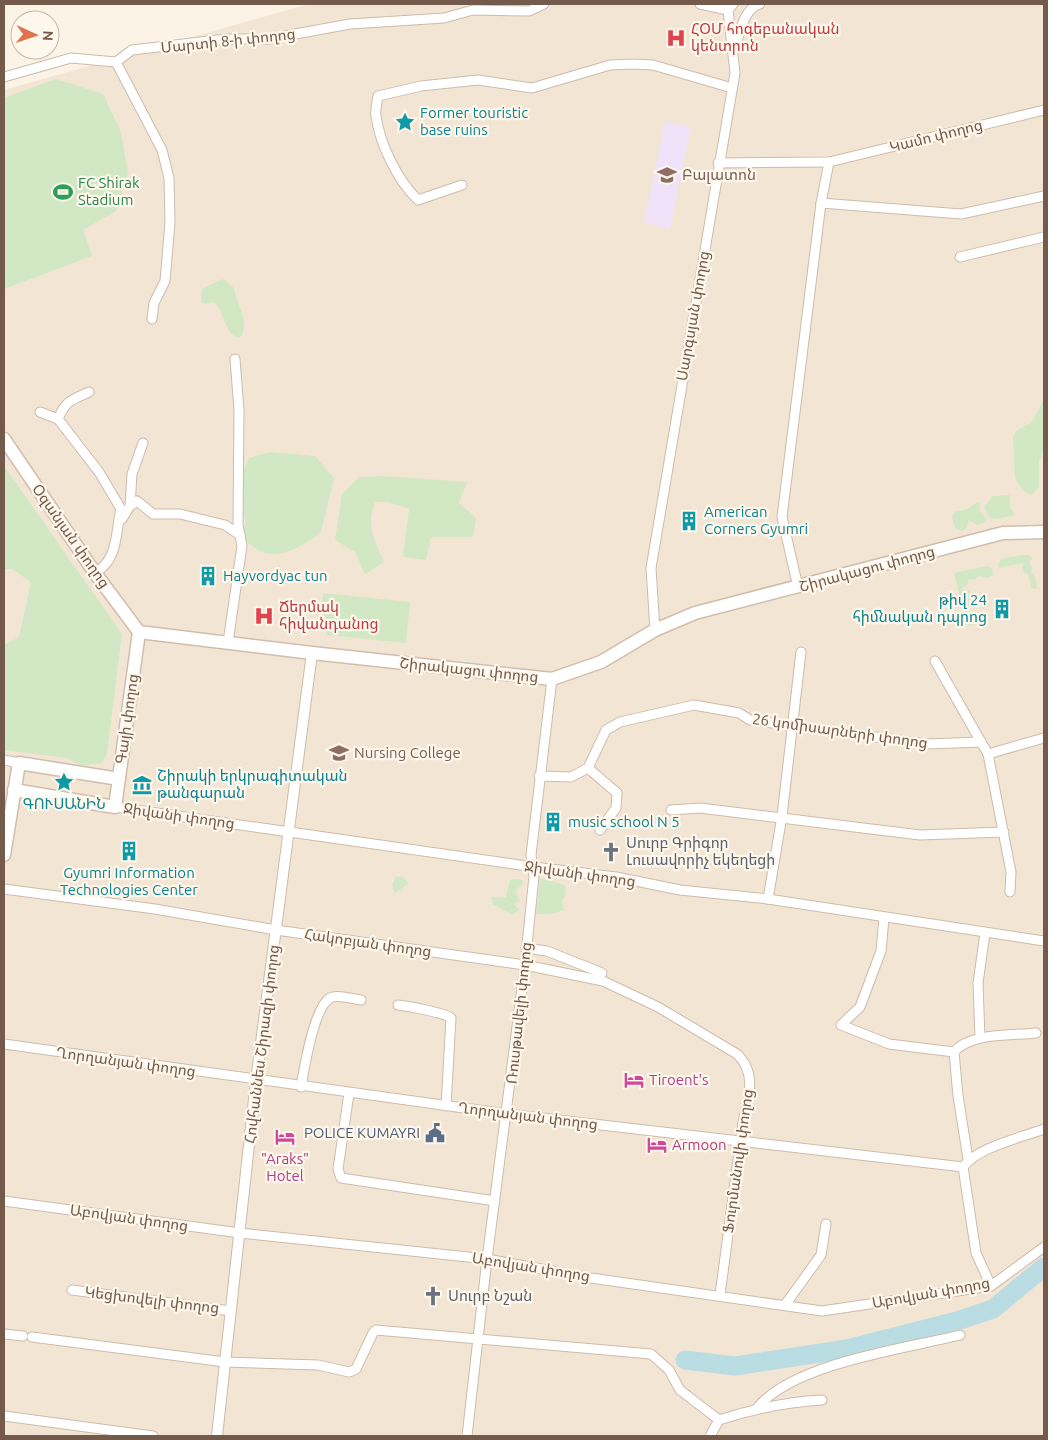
<svg xmlns="http://www.w3.org/2000/svg" width="1048" height="1440" viewBox="0 0 1048 1440" font-family="Ubuntu,'Noto Sans Armenian',sans-serif">
  <rect width="100%" height="100%" fill="#fbf3e5"/>
  <path fill="#f3e5d4" d="M309 4H1044V1436H4V90Z"/>
  <path fill="#f0e2f8" d="M665 121 691 127 670 229 644 223Z"/>
  <g fill="#d2e8c4">
    <path d="M56 79 103 94 121 132 128 173 116 211 83 230 92 256 4 289V98Z"/>
    <path d="M223 279 234 288C237 307 248 315 242 336L238 338C223 332 225 311 214 302L205 304 201 302 202 289Z"/>
    <path d="M1044 399V450L1039 461V487L1031 495 1022 489 1015 478 1013 437 1017 430 1031 423Z"/>
    <path d="M270 452 315 456 334 478 321 532C305 545 276 563 256 549 250 545 245 540 240 535L246 524 238 483 249 458Z"/>
    <path d="M4 466 122 634 107 754 101 763 81 766 67 758 4 750V645L19 637 31 582 12 569H4Z"/>
    <path d="M383 476 467 482 459 503 476 518 473 537H431L426 560 403 557 409 509 388 502H375C366 525 374 540 384 562L365 574 355 552 335 540 342 494 359 477Z"/>
    <path d="M1010 495V507L1014 513 1013 516 994 519 989 517 984 507 993 496Z"/>
    <path d="M977 502 980 503V511L986 518 985 522 977 525 969 520 967 527 962 531 955 528 952 517 954 512 968 509Z"/>
    <path d="M1020 555H1028L1033 558 1029 562 1032 567 1031 572 1036 579 1037 589 1031 588 1029 576 1022 570 1023 563 999 568 998 564 1002 559Z"/>
    <path d="M987 566 992 568 993 575 987 578 978 576 975 580 969 579 967 585 962 589 963 591H970L968 602 971 605 967 611 973 614 975 622 973 625 967 626 954 573Z"/>
    <path d="M323 593 410 602 406 643 327 635 328 620 320 619Z"/>
    <path d="M396 876 404 878 408 884 395 893 392 885Z"/>
    <path d="M540 878 565 885 566 895 562 901 564 910 552 914H536Z"/>
    <path d="M517 879 522 880 523 884 515 891 520 901 514 904 519 910 512 915 493 904 491 897H506L510 880Z"/>
  </g>
  <g fill="none" stroke-linecap="round" stroke-linejoin="round">
    <path stroke="#badde4" stroke-width="19" d="M685 1360 735 1366 847 1349 957 1321 993 1309 1044 1267"/>
    <defs>
      <g id="minor">
        <path d="M700 4 728 10"/>
        <path d="M735 48C740 33 743 9 760 4"/>
        <path d="M116 62 162 150 169 178 170 222 165 281 154 303 152 319"/>
        <path d="M4 77 71 58 116 62 132 50 226 39H268L350 24 444 18 473 10 529 11 544 4"/>
        <path d="M718 163 829 162 1044 110"/>
        <path d="M462 185 418 200C397 180 380 144 376 116 375 110 377 102 378 96L421 86 478 80 532 88 610 65 633 64 653 65 732 88"/>
        <path d="M821 203 961 214 1044 196"/>
        <path d="M960 257 1044 237"/>
        <path d="M89 392C72 400 66 400 58 419L99 472 121 509C115 533 119 559 95 573"/>
        <path d="M40 412 58 419"/>
        <path d="M130 506 132 474 143 443"/>
        <path d="M122 519 130 506 137 501 153 514H180L225 525 240 535"/>
        <path d="M798 587 782 517 821 203 829 162"/>
        <path d="M655 630 651 568 735 73 728 10 733 4"/>
        <path d="M228 642 242 546 238 525 239 410 235 359"/>
        <path d="M935 661 981 742"/>
        <path d="M988 754 1011 872 1010 892"/>
        <path d="M4 760 19 763"/>
        <path d="M588 768 617 793 616 808 600 830"/>
        <path d="M539 776 571 777 588 768 606 730 620 722 694 705 739 713 750 720 927 744 981 742 988 754 1044 738"/>
        <path d="M115 807 534 867 616 877 680 890 768 899 1044 941"/>
        <path d="M671 810 700 808 920 835 1004 832"/>
        <path d="M4 889 155 909 276 930 525 965 603 981 658 1007 737 1054C757 1073 749 1098 743 1122L720 1295"/>
        <path d="M768 899 782 816 801 652"/>
        <path d="M884 918 881 951 860 1007 841 1025 889 1044 954 1052"/>
        <path d="M526 948 547 951 602 973"/>
        <path d="M398 1005C408 1006 445 1013 451 1018L446 1106"/>
        <path d="M980 1038 978 983 985 933"/>
        <path d="M4 1044 507 1114 963 1167C978 1147 1020 1138 1044 1129"/>
        <path d="M301 1087C304 1069 314 1007 330 998 337 994 353 999 361 1000"/>
        <path d="M349 1093 338 1169 341 1178 495 1201"/>
        <path d="M968 1159 958 1096 954 1052C971 1032 1012 1036 1036 1033"/>
        <path d="M963 1167 976 1253 991 1286"/>
        <path d="M4 1201 240 1233 487 1259 591 1278 822 1311 991 1286 1044 1247"/>
        <path d="M72 1290 231 1311"/>
        <path d="M785 1305 821 1255 826 1224"/>
        <path d="M4 1334 23 1336"/>
        <path d="M32 1337 225 1362 318 1365 349 1372 356 1369 373 1333 376 1330 651 1354 669 1370 680 1390 719 1420"/>
        <path d="M757 1408C794 1363 904 1349 960 1335"/>
        <path d="M4 1416 153 1436"/>
        <path d="M719 1420C753 1409 786 1402 822 1400"/>
        <path d="M467 1436 487 1259 525 965 534 876 531 855 552 679"/>
        <path d="M710 1436 719 1420"/>
      </g>
      <path id="tertiary" d="M217 1436 256 1081 312 653"/>
      <g id="secondary">
        <path d="M4 439 95 573 139 632"/>
        <path d="M139 632 312 653 552 679 601 662 655 630 695 613 1003 533 1044 532"/>
        <path d="M14 790 115 807 139 632"/>
        <path d="M4 855 19 763 119 779"/>
      </g>
    </defs>
    <use href="#minor" stroke="#cdbbac" stroke-width="11"/>
    <use href="#tertiary" stroke="#cdbbac" stroke-width="12"/>
    <use href="#secondary" stroke="#d1bdac" stroke-width="15"/>
    <use href="#minor" stroke="#fff" stroke-width="9"/>
    <use href="#tertiary" stroke="#fff" stroke-width="10"/>
    <use href="#secondary" stroke="#fff" stroke-width="12"/>
  </g>
  <defs>
    <symbol id="hospital-bare" viewBox="-9 -9 18 18"><path d="M-5-5h3v3.5h4V-5h3V5h-3V1.5h-4V5h-3Z" fill="#e0444e" stroke="#fef7eb" stroke-width="2.5" paint-order="stroke"/></symbol>
    <symbol id="sight-bare" viewBox="-9 -9 18 18"><path d="M0-6L1.8-2.2L6-1.7L2.9 1.2L3.7 5.4L0 3.3L-3.7 5.4L-2.9 1.2L-6-1.7L-1.8-2.2Z" fill="#0f9aa8" stroke="#fef7eb" stroke-width="2.5" paint-order="stroke"/></symbol>
    <symbol id="school-bare" viewBox="-9 -9 18 18"><path d="M0-5L7-2L0 1L-7-2ZM-4 1L0 2.5L4 1V4Q0 6-4 4Z" fill="#8d6e63" stroke="#fef7eb" stroke-width="2.5" paint-order="stroke"/></symbol>
    <symbol id="stadium-bare" viewBox="-9 -9 18 18"><path d="M0-5a6.5 5 0 1 0 0 10a6.5 5 0 1 0 0-10ZM-3.5-1.8h7v3.6h-7Z" fill="#2e9e5b" stroke="#fef7eb" stroke-width="2.5" paint-order="stroke"/></symbol>
    <symbol id="building-bare" viewBox="-9 -9 18 18"><path d="M-4-6H4V6H1V3H-1V6H-4ZM-2.5-4.3h1.7v1.8h-1.7ZM.8-4.3h1.7v1.8H.8ZM-2.5-1h1.7V.8h-1.7ZM.8-1h1.7V.8H.8Z" fill="#0f9aa8" stroke="#fef7eb" stroke-width="2.5" paint-order="stroke"/></symbol>
    <symbol id="university-bare" viewBox="-9 -9 18 18"><path d="M0-5L7-2L0 1L-7-2ZM-4 1L0 2.5L4 1V4Q0 6-4 4Z" fill="#8d6e63" stroke="#fef7eb" stroke-width="2.5" paint-order="stroke"/></symbol>
    <symbol id="museum-bare" viewBox="-9 -9 18 18"><path d="M0-6L6-3V-2H-6V-3ZM-5-1h2V3h-2ZM-1-1h2V3h-2ZM3-1h2V3H3ZM-6 4H6V6H-6Z" fill="#0f9aa8" stroke="#fef7eb" stroke-width="2.5" paint-order="stroke"/></symbol>
    <symbol id="church-bare" viewBox="-9 -9 18 18"><path d="M-1.2-6h2.4v3.5h3.3v2.4h-3.3V6h-2.4V-.1h-3.3v-2.4h3.3Z" fill="#6b7280" stroke="#fef7eb" stroke-width="2.5" paint-order="stroke"/></symbol>
    <symbol id="hotel-bare" viewBox="-9 -9 18 18"><path d="M-6-4.5h1.5V1H6V5H4.5V3h-9V5H-6ZM-4 0a1.8 1.8 0 1 1 3.6 0ZM.5 0V-2.5h3Q6-2.5 6 0Z" fill="#d1479c" stroke="#fef7eb" stroke-width="2.5" paint-order="stroke"/></symbol>
    <symbol id="civic-bare" viewBox="-9 -9 18 18"><path d="M-.6-6.5H3V-4.5H.6V-3L4-1V1h2V6H-6V1h2V-1L-.6-3ZM-1.2 2.5V6h2.4V2.5Z" fill="#5c6f8a" stroke="#fef7eb" stroke-width="2.5" paint-order="stroke"/></symbol>
  </defs>
  <g fill-rule="evenodd">
    <use href="#hospital-bare" x="662" y="24" width="28" height="28"/>
    <use href="#sight-bare" x="391" y="108" width="28" height="28"/>
    <use href="#school-bare" x="653" y="161" width="28" height="28"/>
    <use href="#stadium-bare" x="49" y="178" width="28" height="28"/>
    <use href="#building-bare" x="675" y="507" width="28" height="28"/>
    <use href="#building-bare" x="194" y="562" width="28" height="28"/>
    <use href="#building-bare" x="988" y="595" width="28" height="28"/>
    <use href="#hospital-bare" x="250" y="602" width="28" height="28"/>
    <use href="#university-bare" x="325" y="739" width="28" height="28"/>
    <use href="#sight-bare" x="50" y="768" width="28" height="28"/>
    <use href="#museum-bare" x="128" y="771" width="28" height="28"/>
    <use href="#building-bare" x="539" y="808" width="28" height="28"/>
    <use href="#building-bare" x="115" y="837" width="28" height="28"/>
    <use href="#church-bare" x="597" y="838" width="28" height="28"/>
    <use href="#hotel-bare" x="620" y="1066" width="28" height="28"/>
    <use href="#civic-bare" x="421" y="1119" width="28" height="28"/>
    <use href="#hotel-bare" x="271" y="1123" width="28" height="28"/>
    <use href="#hotel-bare" x="643" y="1131" width="28" height="28"/>
    <use href="#church-bare" x="419" y="1282" width="28" height="28"/>
  </g>
  <g text-anchor="middle" stroke-width="4.5" stroke-linejoin="round" paint-order="stroke">
    <g font-size="15" fill="#be3a42" stroke="#fef7eb" text-anchor="start">
      <text x="691" y="34">ՀՕՄ հոգեբանական<tspan x="691" dy="17">կենտրոն</tspan></text>
      <text x="279" y="612">Ճերմակ<tspan x="279" dy="17">հիվանդանոց</tspan></text>
    </g>
    <g font-size="15" fill="#735a4b" stroke="#fef7eb">
      <text transform="translate(228 41) rotate(-6)" y="5">Մարտի 8-ի փողոց</text>
      <text transform="translate(936 136) rotate(-14)" y="5">Կամո փողոց</text>
      <text transform="translate(693 316) rotate(-80)" y="5">Սարգսյան փողոց</text>
      <text transform="translate(71 536) rotate(55)" y="5">Օզանյան փողոց</text>
      <text transform="translate(867 569) rotate(-15)" y="5">Շիրակացու փողոց</text>
      <text transform="translate(469 670) rotate(6)" y="5">Շիրակացու փողոց</text>
      <text transform="translate(127 719) rotate(-82)" y="5">Գայի փողոց</text>
      <text transform="translate(840 731) rotate(8)" y="5">26 կոմիսարների փողոց</text>
      <text transform="translate(179 816) rotate(8)" y="5">Ջիվանի փողոց</text>
      <text transform="translate(580 874) rotate(8)" y="5">Ջիվանի փողոց</text>
      <text transform="translate(368 943) rotate(8)" y="5">Հակոբյան փողոց</text>
      <text transform="translate(519 1013) rotate(-84)" y="5">Ռուսթավելի փողոց</text>
      <text transform="translate(262 1044) rotate(-83)" y="5">Հովհաննես Շիրազի փողոց</text>
      <text transform="translate(126 1062) rotate(8)" y="5">Ղորղանյան փողոց</text>
      <text transform="translate(528 1116) rotate(7)" y="5">Ղորղանյան փողոց</text>
      <text transform="translate(738 1161) rotate(-82)" y="5">Ֆուրմանովի փողոց</text>
      <text transform="translate(129 1218) rotate(8)" y="5">Աբովյան փողոց</text>
      <text transform="translate(531 1267) rotate(9)" y="5">Աբովյան փողոց</text>
      <text transform="translate(931 1293) rotate(-10)" y="5">Աբովյան փողոց</text>
      <text transform="translate(152 1300) rotate(7)" y="5">Կեցխովելի փողոց</text>
    </g>
    <g font-size="15" fill="#0d838f" stroke="#fef7eb" text-anchor="start">
      <text x="420" y="118">Former touristic<tspan x="420" dy="17">base ruins</tspan></text>
      <text x="704" y="517">American<tspan x="704" dy="17">Corners Gyumri</tspan></text>
      <text x="223" y="581">Hayvordyac tun</text>
      <text x="987" y="605" text-anchor="end">թիվ 24<tspan x="987" dy="17">հիմնական դպրոց</tspan></text>
      <text x="157" y="781">Շիրակի երկրագիտական<tspan x="157" dy="17">թանգարան</tspan></text>
      <text x="64" y="809" text-anchor="middle">ԳՈՒՍԱՆԻՆ</text>
      <text x="568" y="827">music school N 5</text>
      <text x="129" y="878" text-anchor="middle">Gyumri Information<tspan x="129" dy="17">Technologies Center</tspan></text>
    </g>
    <g font-size="15" fill="#785e54" stroke="#fef7eb" text-anchor="start">
      <text x="682" y="180">Բալատոն</text>
      <text x="354" y="758">Nursing College</text>
    </g>
    <g font-size="15" fill="#27864d" stroke="#fef7eb" text-anchor="start">
      <text x="78" y="188">FC Shirak<tspan x="78" dy="17">Stadium</tspan></text>
    </g>
    <g font-size="15" fill="#5b616d" stroke="#fef7eb" text-anchor="start">
      <text x="626" y="848">Սուրբ Գրիգոր<tspan x="626" dy="17">Լուսավորիչ եկեղեցի</tspan></text>
      <text x="448" y="1301">Սուրբ Նշան</text>
    </g>
    <g font-size="15" fill="#b23c85" stroke="#fef7eb" text-anchor="start">
      <text x="649" y="1085">Tiroent's</text>
      <text x="672" y="1150">Armoon</text>
      <text x="285" y="1164" text-anchor="middle">"Araks"<tspan x="285" dy="17">Hotel</tspan></text>
    </g>
    <g font-size="15" fill="#4e5e75" stroke="#fef7eb" text-anchor="end">
      <text x="420" y="1138">POLICE KUMAYRI</text>
    </g>
  </g>
  <rect width="1048" height="1440" fill="none" stroke="#735a4b" stroke-width="10"/>
  <g transform="translate(35 35) rotate(93)"><circle r="24" fill="#fef7eb" stroke="#c6b8ab"/>
  <path d="M0-4L9 19L0 12L-9 19Z" fill="#e1724f"/>
  <text y="-8" font-size="14" font-weight="bold" text-anchor="middle" fill="#735a4b">N</text>
  </g>
</svg>
